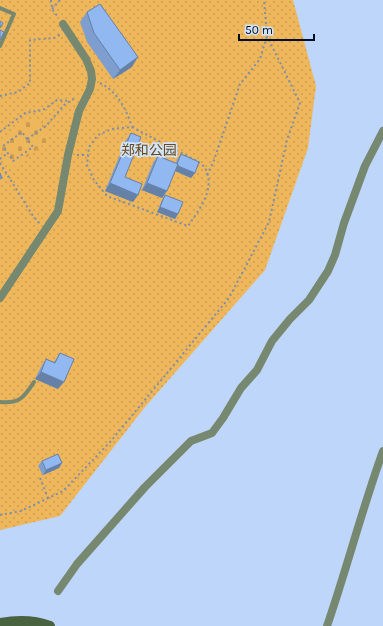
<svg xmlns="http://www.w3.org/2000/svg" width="383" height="626" viewBox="0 0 383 626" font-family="Karla,'Noto Sans SC',sans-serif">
  <defs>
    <pattern id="grass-dots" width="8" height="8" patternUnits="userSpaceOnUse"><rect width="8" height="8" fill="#efb75c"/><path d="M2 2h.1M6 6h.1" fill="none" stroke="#cb9c50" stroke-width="1.8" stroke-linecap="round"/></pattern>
    <pattern id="cemetery-stones" width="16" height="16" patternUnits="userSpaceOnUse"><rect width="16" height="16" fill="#efb75c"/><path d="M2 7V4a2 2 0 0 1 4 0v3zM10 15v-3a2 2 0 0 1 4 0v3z" fill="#cb9c50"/></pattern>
  </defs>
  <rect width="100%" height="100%" fill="#bed6f9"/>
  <path fill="url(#grass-dots)" d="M0 0H293L316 86 308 148 265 270 145 407 60 516 0 530Z"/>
  <path fill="url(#cemetery-stones)" d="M28 120C44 120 47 127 47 142L12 168 0 151V140Z"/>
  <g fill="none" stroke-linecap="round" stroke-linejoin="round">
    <g stroke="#7b8eac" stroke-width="2" stroke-dasharray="2 3" stroke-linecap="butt">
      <path d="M51 0 52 9 58 17"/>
      <path d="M52 9 60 0"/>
      <path d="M100 83C118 92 126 109 132 127"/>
      <path d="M0 96 18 92 30 83V40L54 38 61 34"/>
      <path d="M132 127 197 161C200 163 205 166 206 170 215 190 199 210 188 226L107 196 94 180 87 165 89 147 98 135 112 129Z"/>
      <path d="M0 132 25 113 43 110 57 100 70 101"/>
      <path d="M27 139 22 132 3 146 13 161 33 147 27 139 46 126 64 105 75 98"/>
      <path d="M77 155H88"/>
      <path d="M0 159 8 153"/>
      <path d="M0 163 33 216 40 224"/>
      <path d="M207 175 213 163 240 84 260 59 267 36 264 0"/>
      <path d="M40 478 48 498"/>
      <path d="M0 515 21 511 63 491 111 441 229 298 269 222 287 140 300 103 267 36"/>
    </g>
    <g stroke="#768870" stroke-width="4">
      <path d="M0 8 14 14 0 46"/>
      <path d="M0 402C20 404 24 397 34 382"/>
    </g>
    <g stroke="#768870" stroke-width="8">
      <path d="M0 298 58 211 68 155 79 111 90 89 92 79 91 71 86 59 63 24"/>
      <path d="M58 591 77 564 145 487 191 441 212 433 223 418 241 388 257 370 272 341 290 319 309 300 328 271 335 255 344 223 365 166 383 131"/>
      <path d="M327 626C347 568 362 509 383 451"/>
    </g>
    <path stroke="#496340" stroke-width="10" d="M0 623C17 620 34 620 50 626"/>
  </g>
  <g fill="#7d9ece">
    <path d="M87 12 132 67 113 79 87 42 80 22Z"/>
    <path d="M131 133 125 177 138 195 133 202 105 191 126 140Z"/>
    <path d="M181 154 195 173 191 178 175 171 162 198 142 190 153 163 158 156 176 163 177 159Z"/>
    <path d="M165 195 178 214 175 219 157 212 162 200Z"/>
    <path d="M60 353 58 389 35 379 41 367 46 359 54 362Z"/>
    <path d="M42 461 62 463 59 468 43 475 38 466Z"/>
  </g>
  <g fill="#6681a8">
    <path d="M138 57 132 67 113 79 120 70Z"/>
    <path d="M176 165 195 173 191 178 173 170Z"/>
    <path d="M110 183 138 195 133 202 105 191Z"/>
    <path d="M147 183 167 191 162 198 142 190Z"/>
    <path d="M160 207 178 214 175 219 157 212Z"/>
    <path d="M41 372 64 382 58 389 35 379Z"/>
    <path d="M62 463 59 468 43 475 46 470Z"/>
  </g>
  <g fill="#91b8f0" stroke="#6681a8">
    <path d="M100 4 113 22 138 57 120 70 94 33 87 12Z"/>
    <path d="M0 21 3 23 0 28Z"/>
    <path d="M0 30 4 32 0 40Z"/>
    <path d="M131 133 141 137 125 177 142 184 138 195 110 183Z"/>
    <path d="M181 154 199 162 195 173 178 166V164H177Z"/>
    <path d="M158 156 178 164 167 191 147 183Z"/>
    <path d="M0 173 2 178 0 179Z"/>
    <path d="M165 195 183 202 178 214 160 207Z"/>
    <path d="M60 353 74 359 64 382 41 372 46 359 55 363Z"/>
    <path d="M58 454 62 463 46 470 42 461Z"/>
  </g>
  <g text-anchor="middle" stroke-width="3.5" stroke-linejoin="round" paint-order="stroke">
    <g font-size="14" fill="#664a1b" stroke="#d2e3fa">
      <text x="149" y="155">郑和公园</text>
    </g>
  </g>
  <path d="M239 34v6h75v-6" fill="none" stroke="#030e22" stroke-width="2"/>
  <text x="245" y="34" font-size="12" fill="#030e22" stroke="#d2e3fa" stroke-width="3" paint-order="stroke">50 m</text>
</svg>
